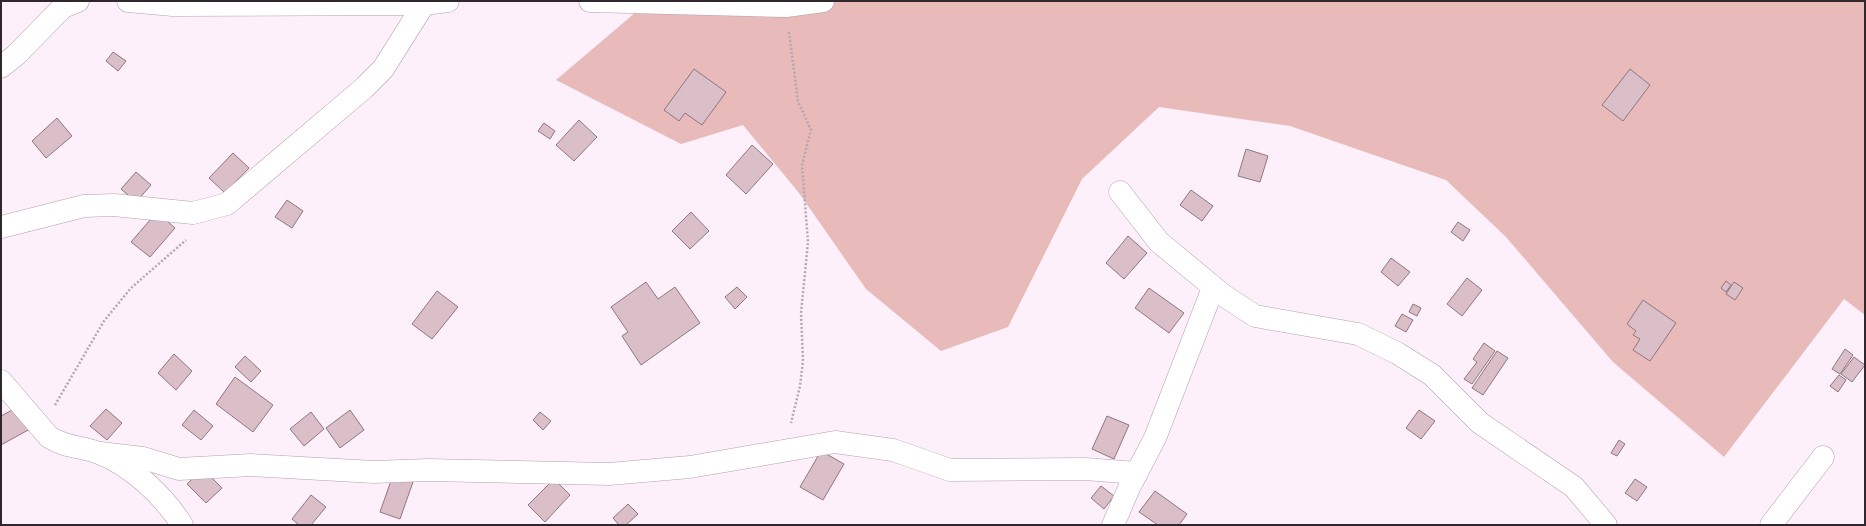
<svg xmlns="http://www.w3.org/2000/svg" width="1866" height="526" viewBox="0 0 1866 526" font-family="Mulish,sans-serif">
  <rect width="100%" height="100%" fill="#fdf0fa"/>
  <path fill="#e8bab9" d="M649 1H1865V315L1844 299 1724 457 1613 362 1506 237 1446 180 1290 126 1159 107 1082 179 1008 327 941 351 866 289 799 193 743 125 681 144 556 80Z"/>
  <g fill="#dabfc8" stroke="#8f767f">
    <path d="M113 52 126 61 118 71 106 61Z"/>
    <path d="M694 69 726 92 702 125 685 113 679 121 664 110Z"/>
    <path d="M1630 69 1650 85 1623 121 1602 105Z"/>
    <path d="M57 118 72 136 46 158 32 141Z"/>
    <path d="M579 120 597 137 574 161 556 145Z"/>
    <path d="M544 123 555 131 550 139 538 131Z"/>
    <path d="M752 145 773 164 746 194 726 175Z"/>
    <path d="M1246 149 1268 156 1260 182 1238 176Z"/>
    <path d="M233 153 249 168 225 193 209 178Z"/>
    <path d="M136 172 151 185 136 202 121 189Z"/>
    <path d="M1191 190 1213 206 1202 221 1180 205Z"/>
    <path d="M287 200 303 211 292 228 275 217Z"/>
    <path d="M157 212 175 228 150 257 131 242Z"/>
    <path d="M691 212 709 231 690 249 672 231Z"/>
    <path d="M1458 222 1470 230 1463 241 1451 232Z"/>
    <path d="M1128 236 1147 253 1124 279 1106 263Z"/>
    <path d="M1391 258 1410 272 1398 286 1381 272Z"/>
    <path d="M1467 278 1482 290 1462 316 1447 304Z"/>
    <path d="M1726 281 1731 285 1726 292 1721 288Z"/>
    <path d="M646 282 658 299 675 287 700 323 641 365 622 336 628 332 611 307Z"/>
    <path d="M1734 282 1743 288 1735 300 1726 294Z"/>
    <path d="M737 287 747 297 735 309 725 297Z"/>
    <path d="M1149 288 1184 313 1169 333 1135 308Z"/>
    <path d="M437 291 458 307 432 339 412 324Z"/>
    <path d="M1643 300 1676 323 1650 361 1633 350 1640 339 1633 335 1636 331 1627 324Z"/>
    <path d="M1413 304 1421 308 1417 316 1409 312Z"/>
    <path d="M1402 314 1413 320 1406 332 1395 326Z"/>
    <path d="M1484 343 1495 351 1472 384 1464 379 1477 362 1473 359Z"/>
    <path d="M1845 349 1853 355 1840 374 1832 369Z"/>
    <path d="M1497 351 1508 358 1483 395 1472 388Z"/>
    <path d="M174 354 192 371 176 390 158 373Z"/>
    <path d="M245 356 261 371 251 382 235 367Z"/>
    <path d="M1854 357 1865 365 1852 382 1841 374Z"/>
    <path d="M1839 375 1846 380 1838 392 1830 386Z"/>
    <path d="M235 377 273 405 253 432 216 404Z"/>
    <path d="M18 407 30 429 1 445V416Z"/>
    <path d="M106 409 122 423 107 440 90 426Z"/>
    <path d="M194 410 213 426 201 440 182 425Z"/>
    <path d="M350 410 364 430 340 448 326 428Z"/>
    <path d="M1419 410 1435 421 1421 439 1406 428Z"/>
    <path d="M311 412 324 429 304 446 290 429Z"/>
    <path d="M540 412 551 421 543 430 533 420Z"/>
    <path d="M1107 416 1129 425 1114 459 1092 449Z"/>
    <path d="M1619 440 1625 444 1617 456 1611 453Z"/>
    <path d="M821 451 844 464 823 500 800 487Z"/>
    <path d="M203 469 222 488 206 503 187 484Z"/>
    <path d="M393 475 413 482 400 519 380 512Z"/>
    <path d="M554 479 570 495 545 522 528 505Z"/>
    <path d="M1635 479 1647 487 1637 501 1625 493Z"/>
    <path d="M1101 486 1114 496 1104 509 1091 498Z"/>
    <path d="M1155 491 1187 514 1179 525H1158L1139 512Z"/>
    <path d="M311 495 326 507 311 525H299L292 519Z"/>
    <path d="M628 504 638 514 626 525H619L613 518Z"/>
  </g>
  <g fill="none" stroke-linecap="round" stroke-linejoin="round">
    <defs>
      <g id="minor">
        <path d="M128 1 173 5 424 4 448 1"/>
        <path d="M590 1 786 6 823 1"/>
        <path d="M1 67 16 55 63 7 78 1"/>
        <path d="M1120 192 1159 242 1223 295 1255 316 1358 334 1397 353 1432 375 1480 423 1574 487 1606 525"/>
        <path d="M1 227 84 206 114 205 193 213 227 204 364 88 383 69 424 4"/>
        <path d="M1 381 49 437C66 448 81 446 99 453 131 465 164 496 182 525"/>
        <path d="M100 453 143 458 179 469 251 465 374 472 428 470 609 474 690 467 835 442 893 450 950 470 1085 469 1137 473"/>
        <path d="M1113 525 1129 488 1155 438 1213 288"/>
        <path d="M1771 525 1823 457"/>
      </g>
    </defs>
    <use href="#minor" stroke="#b39faf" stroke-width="23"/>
    <g stroke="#b3a7b0" stroke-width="2.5" stroke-dasharray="2 2" stroke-linecap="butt">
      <path d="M789 32 798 101 811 130 802 165 808 242 801 313 803 361 800 386 791 423"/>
      <path d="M55 405 104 321 131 288 186 240"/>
    </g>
    <use href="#minor" stroke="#fff" stroke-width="22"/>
  </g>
  <rect width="1866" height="526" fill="none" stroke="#2f272d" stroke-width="4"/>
</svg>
